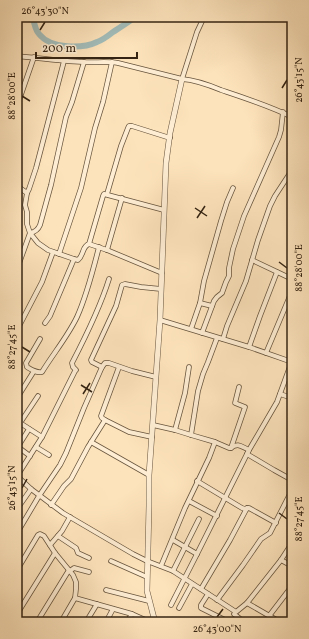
<svg xmlns="http://www.w3.org/2000/svg" width="309" height="639" viewBox="0 0 309 639" font-family="Vollkorn,serif">
  <rect width="100%" height="100%" fill="#fde3bb"/>
  <filter id="stains"><feTurbulence type="fractalNoise" baseFrequency=".005" numOctaves="4"/><feColorMatrix values="0 0 0 0 .2 0 0 0 0 .09 0 0 0 0 .02 0 0 0 .5 -.17"/></filter>
  <radialGradient id="worn" r=".72"><stop offset=".6" stop-color="#630" stop-opacity="0"/><stop offset="1" stop-color="#630" stop-opacity=".3"/></radialGradient>
  <g fill="none" stroke-linecap="round" stroke-linejoin="round">
    <path stroke="#a2bcb9" stroke-width="6" d="M33 17C34 23 35 30 39 34 51 49 82 49 97 42 103 40 108 36 113 32 121 27 128 22 136 17"/>
    <defs>
      <g id="minor">
        <path d="M17 56C39 58 61 61 83 62 95 63 106 61 118 63L182 79C195 80 209 85 221 90 245 98 270 106 292 117"/>
        <path d="M182 79 197 32 204 17"/>
        <path d="M17 106 34 57"/>
        <path d="M17 186 27 193 25 205 27 212V224L30 233 38 243 48 250 74 259 78 260C84 255 82 246 89 244L107 250 162 273"/>
        <path d="M27 193 29 189 36 168 64 61"/>
        <path d="M107 194 121 146 128 128 129 126H132L170 138"/>
        <path d="M30 233C35 232 38 230 40 225L51 185 66 117 72 102 84 62"/>
        <path d="M89 244 103 196 104 194 164 210"/>
        <path d="M107 250 122 198"/>
        <path d="M59 254 81 188 95 128 103 102 112 62"/>
        <path d="M252 260 292 279"/>
        <path d="M17 269 30 233"/>
        <path d="M200 303 212 306"/>
        <path d="M160 320 249 347 292 362"/>
        <path d="M45 323 50 316 74 259"/>
        <path d="M191 329 200 303 204 281 221 221 227 202 233 188"/>
        <path d="M17 330 42 282 53 252"/>
        <path d="M202 333 214 301 217 297 222 293 226 282 229 276V268L233 249 244 216 279 137 281 130 283 112"/>
        <path d="M40 339 26 363 27 367C32 370 36 373 42 372 53 354 68 336 77 317 87 295 93 270 99 247"/>
        <path d="M223 339 227 326 246 281 258 240 270 206 275 196 292 170"/>
        <path d="M249 347 260 316 277 272"/>
        <path d="M266 353 292 291"/>
        <path d="M102 367 92 362 91 360 116 306 122 285 125 284 141 287 161 289"/>
        <path d="M119 367 101 416 102 418 105 420 129 432 152 437"/>
        <path d="M280 394 292 398"/>
        <path d="M17 398 34 371"/>
        <path d="M17 421 42 437"/>
        <path d="M20 423 38 396"/>
        <path d="M153 425 175 430 191 435 215 442 229 448H231C238 442 242 447 249 450"/>
        <path d="M175 430 185 393 189 367"/>
        <path d="M191 435 198 391 203 374 208 362 217 338"/>
        <path d="M91 442 149 475"/>
        <path d="M18 447 30 456"/>
        <path d="M36 447 49 455"/>
        <path d="M17 448 29 429"/>
        <path d="M231 448 245 407 235 403 239 387"/>
        <path d="M247 454 274 470 292 480"/>
        <path d="M17 476 31 489 63 513 133 554 147 561 173 571 236 612 247 603 281 560 292 543"/>
        <path d="M17 476 42 437 75 371 76 370 73 367 72 363C86 336 100 308 109 279"/>
        <path d="M197 481 242 508 245 509 249 508 276 523"/>
        <path d="M189 501 217 516"/>
        <path d="M51 505 64 486 71 479 88 447 105 420"/>
        <path d="M17 509 31 489"/>
        <path d="M17 533 39 496 60 465 66 453 84 408 102 367 105 363H109L132 371 156 377"/>
        <path d="M58 536 76 548 78 553 89 558"/>
        <path d="M173 540 197 554"/>
        <path d="M50 545 62 531 70 517"/>
        <path d="M281 560 292 566"/>
        <path d="M111 561 147 577"/>
        <path d="M161 566 185 508 209 458 215 442"/>
        <path d="M17 570 38 535 40 534 44 536 55 553 73 575 76 582V589L75 598 132 614 150 622"/>
        <path d="M70 571 74 568 89 572"/>
        <path d="M173 571 199 519"/>
        <path d="M201 589 230 540 247 508"/>
        <path d="M106 590 149 601"/>
        <path d="M208 594 201 605V608L229 622"/>
        <path d="M217 600 243 565 261 539 270 533 292 490"/>
        <path d="M247 603 280 622"/>
        <path d="M171 605 197 554 249 450 277 402 292 361"/>
        <path d="M179 608 192 584"/>
        <path d="M17 614 55 553"/>
        <path d="M234 614 244 622"/>
        <path d="M269 616 292 586"/>
        <path d="M37 622 69 570"/>
        <path d="M61 622 75 598"/>
        <path d="M86 622 97 604"/>
        <path d="M106 622 113 609"/>
        <path d="M127 622 132 614"/>
      </g>
      <path id="tertiary" d="M155 622 147 591 149 506V475L160 320 166 163 170 133 182 79"/>
    </defs>
    <use href="#minor" stroke="#67543d" stroke-width="5.5"/>
    <use href="#tertiary" stroke="#67543d" stroke-width="6"/>
    <use href="#minor" stroke="#feedd3" stroke-width="4"/>
    <use href="#tertiary" stroke="#feedd3" stroke-width="5"/>
  </g>
  <path fill="none" stroke="#352413" stroke-width="1.5" d="M40 30 45 22M282 88 287 80M22 96 30 101M195 208 207 216M197 218 205 206M279 262 287 268M22 347 30 352M81 385 92 392M83 394 90 383M22 488 27 479M279 513 287 519M217 617 223 609"/>
  <rect width="309" height="639" fill="none" stroke="#fde3bb" stroke-width="44"/>
  <path d="M36 52v6h101v-6" fill="none" stroke="#352413" stroke-width="2"/>
  <text x="42" y="52" font-size="12" fill="#352413" stroke="#feedd3" stroke-width="3" paint-order="stroke">200 m</text>
  <rect x="22" y="22" width="265" height="595" fill="none" stroke="#352413" stroke-width="1.5"/>
  <g font-size="10" text-anchor="middle" fill="#352413">
    <text x="45" y="14">26°43'30"N</text>
    <text transform="translate(298 80) rotate(-90)" y="4">26°43'15"N</text>
    <text transform="translate(11 96) rotate(-90)" y="4">88°28'00"E</text>
    <text transform="translate(298 268) rotate(-90)" y="4">88°28'00"E</text>
    <text transform="translate(11 347) rotate(-90)" y="4">88°27'45"E</text>
    <text transform="translate(11 488) rotate(-90)" y="4">26°43'15"N</text>
    <text transform="translate(298 519) rotate(-90)" y="4">88°27'45"E</text>
    <text x="217" y="632">26°43'00"N</text>
  </g>
  <rect width="100%" height="100%" filter="url(#stains)"/>
  <rect width="100%" height="100%" fill="url(#worn)"/>
</svg>
